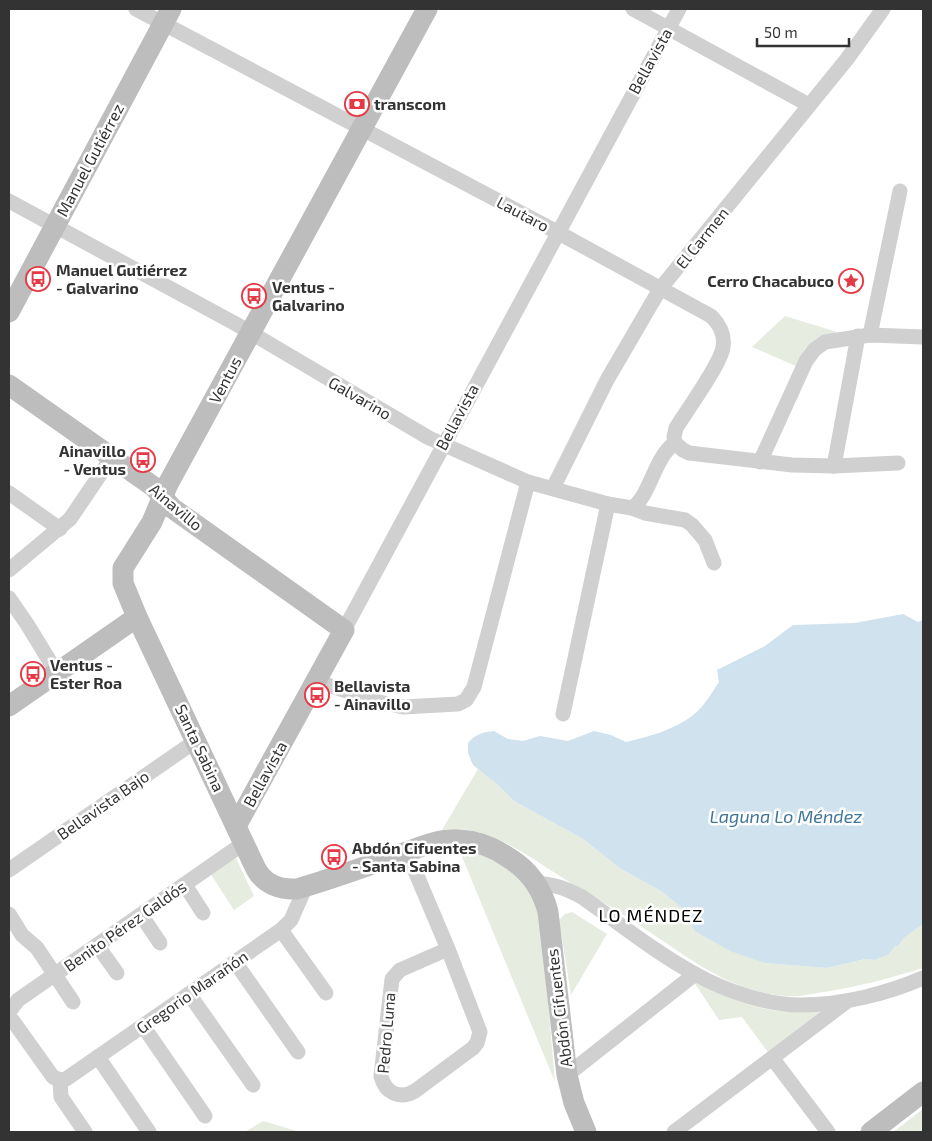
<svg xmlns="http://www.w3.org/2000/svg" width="932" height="1141" viewBox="0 0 932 1141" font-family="'Exo 2',sans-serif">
  <rect width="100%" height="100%" fill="#fff"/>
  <g fill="#e6ecdf">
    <path d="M785 316 837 332 806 347 796 366 752 347Z"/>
    <path d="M478 769 498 785 514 801 583 839 621 869 661 891 681 907 687 920 765 963 827 968 865 959 875 960 888 955 895 947 900 944 904 938 923 924V968C888 979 853 988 817 993 807 995 796 997 787 996 729 993 686 955 639 925 612 907 583 891 555 873 522 852 485 823 442 830Z"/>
    <path d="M458 847 492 858 523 880 540 910 555 1082Z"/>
    <path d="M235 856 254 896 234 910 210 873Z"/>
    <path d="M572 912 607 934 571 995 559 920 565 914Z"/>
    <path d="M692 979C720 993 747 1008 779 1011 792 1012 809 1008 821 1012L770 1055 742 1017 719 1020Z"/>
    <path d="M923 1109V1132H893Z"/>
    <path d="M263 1121 300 1132H245Z"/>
  </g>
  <path fill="#cfe2ee" d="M903 614 918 622 923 620V924L904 938 900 944 895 947 888 955 875 960 865 959 827 968 765 963 730 951 695 931 681 907 661 891 621 869 583 839 514 801 498 785 473 765 468 753V743C475 734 484 732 494 731L508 739 523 741 540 736 568 741 594 731 611 735 626 742C648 737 673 730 692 716 703 708 711 694 719 682L717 670 765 646 793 625 855 623Z"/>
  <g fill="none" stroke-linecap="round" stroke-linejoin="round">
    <g stroke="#d0d0d0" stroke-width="15">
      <path d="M136 9 557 232 711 316C720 325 725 334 723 347 721 364 687 410 676 428L674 437 675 443"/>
      <path d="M633 9 809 105"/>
      <path d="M9 201 236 324 429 438 528 482 608 504 632 508 645 513 685 520 692 525 705 540 714 563"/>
      <path d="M870 335 900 191"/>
      <path d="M675 443 683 450 689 453 792 465 834 466 898 463"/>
      <path d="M760 462 806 361 814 350 825 342 870 335 923 337"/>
      <path d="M834 466 858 336"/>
      <path d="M553 488 607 380 660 289 847 59 883 9"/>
      <path d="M9 493 60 529"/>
      <path d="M632 508C650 497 654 457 675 443"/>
      <path d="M9 570 70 519 112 457"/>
      <path d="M9 598 27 624 57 673"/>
      <path d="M344 630 679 9"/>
      <path d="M316 681 379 702 403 707 458 704 466 700 474 687 528 482"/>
      <path d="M563 714 608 504"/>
      <path d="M407 852 448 949 480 1032 477 1043 473 1048 415 1091C400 1100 385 1093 381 1076L392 979 400 970 448 949"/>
      <path d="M9 870 197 740"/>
      <path d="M537 883C556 885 565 888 582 897 619 923 656 953 695 974 726 991 766 1005 801 1005 841 1005 886 994 923 978"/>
      <path d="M185 885 203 913"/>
      <path d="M9 914 22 935 37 948 73 1002"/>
      <path d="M141 915 160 943"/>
      <path d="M281 930 326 993"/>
      <path d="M97 945 117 973"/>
      <path d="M235 962 298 1052"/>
      <path d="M189 994 253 1085"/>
      <path d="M9 1012 18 1000 244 843"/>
      <path d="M9 1018 13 1021 53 1077 60 1080"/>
      <path d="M143 1026 205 1116"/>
      <path d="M98 1057 149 1132"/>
      <path d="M773 1059 828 1132"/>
      <path d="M567 1075 695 974"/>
      <path d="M60 1080 66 1079 281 930 291 920 306 886"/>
      <path d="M60 1080 61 1097 85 1132"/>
      <path d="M674 1132 846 1002"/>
    </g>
    <g stroke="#bdbdbd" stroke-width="21">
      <path d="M427 9 168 484 152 522 123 568V583L137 617 256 869C264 884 280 890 297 889 332 879 367 866 401 854 420 847 440 838 460 840 478 841 495 848 509 858 530 871 542 888 548 912L567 1075 574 1103 586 1132"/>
      <path d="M9 312 171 9"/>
      <path d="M9 385 154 487 172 508 344 630 236 826"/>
      <path d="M9 706 137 617"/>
      <path d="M871 1132 923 1092"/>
    </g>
  </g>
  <defs>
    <symbol id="bank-ring" viewBox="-11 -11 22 22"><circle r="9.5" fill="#fff" stroke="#e63946" stroke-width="1.5"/><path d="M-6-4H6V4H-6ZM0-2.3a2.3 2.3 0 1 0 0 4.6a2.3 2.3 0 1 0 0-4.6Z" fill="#e63946"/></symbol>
    <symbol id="bus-ring" viewBox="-11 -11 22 22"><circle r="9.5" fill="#fff" stroke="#e63946" stroke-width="1.5"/><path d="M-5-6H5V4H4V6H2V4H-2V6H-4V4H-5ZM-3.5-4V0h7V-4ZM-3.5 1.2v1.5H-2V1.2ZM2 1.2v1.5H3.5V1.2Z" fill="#e63946"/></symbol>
    <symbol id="sight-ring" viewBox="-11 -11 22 22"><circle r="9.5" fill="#fff" stroke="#e63946" stroke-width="1.5"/><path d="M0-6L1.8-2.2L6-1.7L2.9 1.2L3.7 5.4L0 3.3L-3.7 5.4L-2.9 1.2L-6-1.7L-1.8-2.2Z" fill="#e63946"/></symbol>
  </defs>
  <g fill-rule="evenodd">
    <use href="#bank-ring" x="343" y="90" width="28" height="28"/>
    <use href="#bus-ring" x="24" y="265" width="28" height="28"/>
    <use href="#sight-ring" x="837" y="267" width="28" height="28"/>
    <use href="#bus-ring" x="240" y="282" width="28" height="28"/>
    <use href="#bus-ring" x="129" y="446" width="28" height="28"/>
    <use href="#bus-ring" x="19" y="660" width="28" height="28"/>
    <use href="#bus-ring" x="303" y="681" width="28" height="28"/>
    <use href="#bus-ring" x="320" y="843" width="28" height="28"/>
  </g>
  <g text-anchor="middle" stroke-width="5" stroke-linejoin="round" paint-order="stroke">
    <g font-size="16" fill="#333" stroke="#fff">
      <text transform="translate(650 61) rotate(-61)" y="6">Bellavista</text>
      <text transform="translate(90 160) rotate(-62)" y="6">Manuel Gutiérrez</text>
      <text transform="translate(523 214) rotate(28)" y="6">Lautaro</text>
      <text transform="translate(702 238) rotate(-51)" y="6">El Carmen</text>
      <text transform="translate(225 380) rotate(-62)" y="6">Ventus</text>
      <text transform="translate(360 398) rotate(30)" y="6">Galvarino</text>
      <text transform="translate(457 417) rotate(-62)" y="6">Bellavista</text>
      <text transform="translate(176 507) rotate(40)" y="6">Ainavillo</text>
      <text transform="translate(200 748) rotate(65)" y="6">Santa Sabina</text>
      <text transform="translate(265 774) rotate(-61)" y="6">Bellavista</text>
      <text transform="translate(103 805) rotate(-35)" y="6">Bellavista Bajo</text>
      <text transform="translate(125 926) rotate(-35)" y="6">Benito Pérez Galdós</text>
      <text transform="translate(192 992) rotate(-35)" y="6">Gregorio Marañón</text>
      <text transform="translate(559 1008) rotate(-97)" y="6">Abdón Cifuentes</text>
      <text transform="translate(386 1033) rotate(-85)" y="6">Pedro Luna</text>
    </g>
    <g font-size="16" font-weight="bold" fill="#333" stroke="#fff" text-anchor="start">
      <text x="374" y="110">transcom</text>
      <text x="56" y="276">Manuel Gutiérrez<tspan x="56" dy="18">- Galvarino</tspan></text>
      <text x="834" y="287" text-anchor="end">Cerro Chacabuco</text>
      <text x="272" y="293">Ventus -<tspan x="272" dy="18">Galvarino</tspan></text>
      <text x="126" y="457" text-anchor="end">Ainavillo<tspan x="126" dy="18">- Ventus</tspan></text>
      <text x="50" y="671">Ventus -<tspan x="50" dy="18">Ester Roa</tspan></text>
      <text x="334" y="692">Bellavista<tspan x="334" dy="18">- Ainavillo</tspan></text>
      <text x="352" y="854">Abdón Cifuentes<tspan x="352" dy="18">- Santa Sabina</tspan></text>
    </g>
    <g font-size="18" font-style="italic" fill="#3f7597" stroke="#fff">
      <text x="786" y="823">Laguna Lo Méndez</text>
    </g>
    <g font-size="18" letter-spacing="1" fill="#000" stroke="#fff">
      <text x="651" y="922">LO MÉNDEZ</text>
    </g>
  </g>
  <rect width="932" height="1141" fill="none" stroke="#333333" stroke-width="20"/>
  <path d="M757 38v8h92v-8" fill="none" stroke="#333333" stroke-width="2.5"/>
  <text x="764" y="38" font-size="15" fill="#333333" stroke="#ffffff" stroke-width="4" paint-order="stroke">50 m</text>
</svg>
